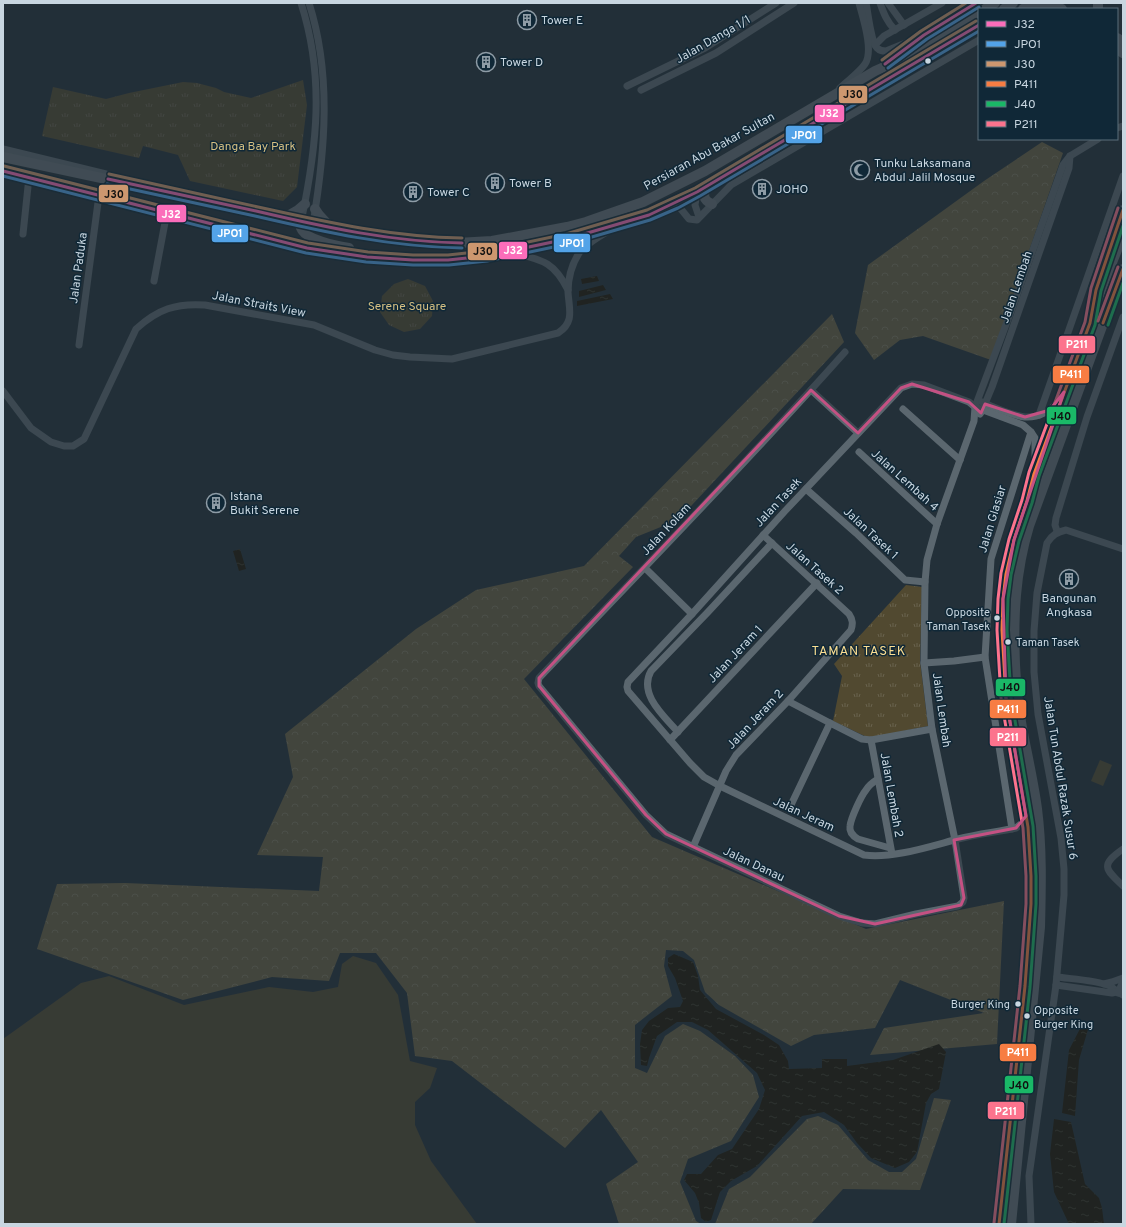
<svg xmlns="http://www.w3.org/2000/svg" width="1126" height="1227" viewBox="0 0 1126 1227" font-family="Overpass,sans-serif">
  <defs>
    <pattern id="forest-crowns" width="20" height="18" patternUnits="userSpaceOnUse"><rect width="20" height="18" fill="#696043"/><path d="M2 6a3 3 0 1 1 6 0M12 15a3 3 0 1 1 6 0" fill="none" stroke="#7d765e"/></pattern>
    <pattern id="park-tufts" width="24" height="20" patternUnits="userSpaceOnUse"><rect width="24" height="20" fill="#514930"/><path d="M3 7l-1-3M5 7V3M7 7l1-3M15 17l-1-3M17 17v-4M19 17l1-3" fill="none" stroke="#69624e"/></pattern>
    <pattern id="water-ripples" width="26" height="14" patternUnits="userSpaceOnUse"><rect width="26" height="14" fill="#1d1605"/><path d="M2 4q2-2 4 0t4 0M15 11q2-2 4 0t4 0" fill="none" stroke="#3c3729"/></pattern>
  </defs>
  <rect width="100%" height="100%" fill="#233039"/>
  <g fill="#514930">
    <path d="M1100 760 1112 765 1103 786 1091 781Z"/>
    <path d="M353 956 376 963 398 995 410 1061 437 1068 430 1088 415 1102V1125L431 1161 477 1224H3V1039L81 983 109 976 184 1005 269 987 313 992 338 987 342 964Z"/>
  </g>
  <g fill="url(#forest-crowns)">
    <path d="M1042 142 1063 153 991 360 923 336 900 340 874 360 855 333 868 265 984 181Z"/>
    <path d="M832 314 844 342 678 520 636 537 619 556 633 567 524 679 652 837 866 929 1004 901 997 1044 870 1055 884 1028 984 1013 900 980 875 1028 814 1035 791 1046 719 1005 705 992 694 960 683 951 666 950 664 966 672 996 635 1025V1068L647 1073 665 1036 683 1024 700 1031 735 1056 753 1075 759 1097 731 1141 688 1159 680 1182 696 1221 701 1224H619L606 1184 638 1162 601 1110 565 1148 452 1061 415 1056 407 993 376 953H340L329 981 272 977 183 1000 37 949 57 884 125 883 319 891 323 857 257 855 293 777 285 734 416 629 476 590 584 566Z"/>
    <path d="M934 1098 951 1100 920 1190 843 1189 811 1224H715L729 1189 750 1177 807 1119 818 1116 838 1125 868 1160 889 1172H902L916 1159Z"/>
  </g>
  <g fill="url(#park-tufts)">
    <path d="M303 80 307 105 297 187 283 201 190 181 178 155 143 146 139 158 42 136 53 87 106 99 129 93 183 82 197 83 216 88 224 92 251 98Z"/>
    <path d="M408 279 425 286 433 301 432 316 420 329 404 332 389 325 380 312 382 296 394 284Z"/>
    <path d="M906 585 922 587 920 661 928 726 869 738 833 721 842 676 834 664Z"/>
  </g>
  <g fill="url(#water-ripples)">
    <path d="M597 276 599 281 582 284 581 279Z"/>
    <path d="M603 285 606 290 579 297V291Z"/>
    <path d="M610 294 613 299 577 306V301Z"/>
    <path d="M240 549 246 569 239 571 233 551Z"/>
    <path d="M674 954 693 962 698 976 700 990 716 1009 764 1035 779 1045 788 1061 789 1069 822 1068V1059H847V1066L893 1060 939 1044 946 1052 939 1089 931 1094 926 1103 917 1152 909 1162 895 1168 871 1158 857 1143 844 1125 824 1112 802 1116 757 1166 731 1181 720 1192 711 1220 706 1222 701 1218 699 1203 695 1193 684 1180 687 1174H701L718 1155 732 1149 759 1109 765 1090 757 1073 708 1030 692 1022H677L657 1036 649 1058 647 1066 641 1065 640 1044 642 1030 649 1021 668 1008 680 1007 683 1001 675 978 668 966V958Z"/>
    <path d="M1084 1021 1089 1026 1079 1060 1075 1116 1062 1113 1069 1050Z"/>
    <path d="M1054 1119 1071 1122 1085 1184 1099 1198 1102 1208 1104 1224H1069L1054 1192 1050 1154Z"/>
  </g>
  <g fill="none" stroke-linecap="round" stroke-linejoin="round">
    <g stroke="#5b676f" stroke-width="7">
      <path d="M309 3C332 75 325 151 313 224"/>
      <path d="M866 3C868 12 871 42 877 48 880 51 882 51 886 51L913 40"/>
      <path d="M880 3C884 14 887 22 895 30"/>
      <path d="M888 3 904 25"/>
      <path d="M875 45 884 36 942 3"/>
      <path d="M627 86 705 48 776 3"/>
      <path d="M840 88C848 80 859 73 865 64 874 51 863 18 859 3"/>
      <path d="M641 90 716 53 794 3"/>
      <path d="M1117 128 1123 126"/>
      <path d="M3 149 106 174"/>
      <path d="M697 192 695 205 699 217"/>
      <path d="M676 203 689 219 697 220 731 185 979 40"/>
      <path d="M301 222C317 146 325 78 301 3"/>
      <path d="M23 234 29 177"/>
      <path d="M510 252C541 260 553 260 568 290"/>
      <path d="M154 281 167 212"/>
      <path d="M79 345 99 195"/>
      <path d="M845 352C746 463 642 570 539 678L538 683 539 686 646 815 666 834 839 916 862 923 875 924 916 914 958 906 963 902 964 898 955 840 932 729 924 663 925 582 927 560 937 524 974 421 975 407 1013 306 1063 165 1070 156 1098 139"/>
      <path d="M811 390 858 433"/>
      <path d="M3 391 31 428 51 442 64 446H73L84 439 136 329C158 309 176 303 205 305L314 325 375 350 393 355 410 357 452 359 558 333C575 322 569 309 568 292 568 279 572 264 579 253 588 242 602 235 614 228"/>
      <path d="M982 402C992 407 1015 416 1025 417 1038 418 1051 411 1058 401"/>
      <path d="M903 409 960 460"/>
      <path d="M980 414 982 411 992 387 1069 168 1070 156"/>
      <path d="M1039 415 1123 176"/>
      <path d="M859 452 937 524"/>
      <path d="M806 489 856 533 905 580 925 582"/>
      <path d="M1057 531 1055 525 1056 518 1087 417 1123 317"/>
      <path d="M645 568 692 614"/>
      <path d="M924 663 954 661 985 657"/>
      <path d="M788 701 830 723 862 739 871 740 932 729"/>
      <path d="M678 732C664 716 638 694 651 671L708 612 772 543"/>
      <path d="M670 740 817 583"/>
      <path d="M871 740 892 854"/>
      <path d="M878 779C873 782 869 785 866 790 861 796 851 818 850 826 849 832 853 836 858 839L890 848"/>
      <path d="M791 805 830 723"/>
      <path d="M1026 816 1022 823 1016 828C997 832 977 834 958 839 931 846 892 859 864 855L720 786 704 777 690 763 628 691 627 687 628 682 692 614 785 511 901 388 912 384 924 385 969 402 975 407 1023 425 1031 432 1035 438V464"/>
      <path d="M1012 829 985 657 991 559 1031 432"/>
      <path d="M693 847 726 771 736 755 788 701 851 630C853 624 853 620 849 614L763 535"/>
      <path d="M1123 849C1100 865 1105 869 1123 886"/>
      <path d="M1057 977C1072 979 1096 980 1110 986 1115 989 1117 992 1123 995"/>
      <path d="M1104 984 1112 982 1123 978"/>
      <path d="M1056 985 1112 993 1116 992"/>
      <path d="M1118 993 1123 981"/>
      <path d="M1031 1224 1029 1176 1056 985 1064 895V869L1061 838 1038 714 1034 672V631L1037 593 1047 543C1052 535 1057 532 1066 530L1123 549"/>
    </g>
    <g stroke="#646e75" stroke-width="10">
      <path d="M1098 3V9"/>
      <path d="M985 9 995 3"/>
      <path d="M1004 9 1013 3"/>
      <path d="M1023 9C1036 2 1049 3 1062 9"/>
      <path d="M1117 38 1123 42"/>
      <path d="M1117 49 1123 53"/>
      <path d="M900 53 944 22 976 3"/>
      <path d="M3 157 195 198 301 222 362 233 420 241 457 243 492 241 567 227 586 222 643 202 705 171 875 71 902 59 979 12"/>
      <path d="M3 171 307 248 367 257 413 260H448L486 256 567 239 649 215 676 203 697 192 979 25"/>
      <path d="M706 186C703 196 703 200 712 204"/>
      <path d="M315 209 319 215 330 227"/>
      <path d="M284 218 298 210 305 204"/>
      <path d="M301 222C301 224 301 226 301 228 305 240 337 246 349 248"/>
      <path d="M1101 273 1123 210"/>
      <path d="M999 1224C1006 1152 1015 1080 1022 1008 1027 964 1033 919 1031 875 1028 787 997 701 1002 611 1005 563 1022 520 1034 474L1101 290 1123 235"/>
      <path d="M1011 1224 1040 927C1041 887 1042 848 1037 809 1033 778 1025 747 1020 716 1017 699 1016 682 1015 665 1013 617 1015 572 1029 526L1123 269"/>
    </g>
    <defs>
      <g id="bus-1">
        <path d="M885 64 924 35 976 3"/>
        <path d="M3 171 307 248 367 257 413 260H448L486 256 567 239 649 215 697 192 979 25"/>
        <path d="M108 179C157 190 207 200 256 211 324 227 392 242 462 243"/>
      </g>
      <g id="bus-2">
        <path d="M888 68 927 39 979 7"/>
        <path d="M3 176 306 253 366 262 413 265H449L487 261 568 244 650 220 678 208 700 196 979 31"/>
        <path d="M107 184C156 195 206 205 255 216 324 232 391 247 462 248"/>
      </g>
      <g id="bus-3">
        <path d="M882 60 921 31 966 3"/>
        <path d="M4 166 308 243 368 252 413 255H448L485 251 566 234 647 210 695 188 976 21"/>
        <path d="M109 174C159 185 208 196 258 207 326 222 392 237 462 238"/>
      </g>
      <g id="bus-4">
        <path d="M1103 323 1123 269"/>
        <path d="M999 1224 1025 986 1031 904V876L1028 827 1006 698 1002 630 1003 599 1006 574 1014 540 1027 501 1034 474 1090 323 1096 290 1123 210"/>
      </g>
      <g id="bus-5">
        <path d="M1108 325 1123 283"/>
        <path d="M1004 1224 1030 987 1036 904V876L1033 826 1011 697 1007 630 1008 599 1011 575 1019 541 1032 503 1039 476 1095 325 1101 291 1123 226"/>
      </g>
      <g id="bus-6">
        <path d="M1098 321 1118 267"/>
        <path d="M994 1223 1020 986 1026 904V876L1023 828 1001 698 997 630 998 599 1001 573 1009 539 1022 500 1029 472 1085 322 1091 288 1118 208"/>
      </g>
    </defs>
    <use href="#bus-1" stroke="#102837" stroke-width="6"/>
    <use href="#bus-2" stroke="#102837" stroke-width="6"/>
    <use href="#bus-3" stroke="#102837" stroke-width="6"/>
    <use href="#bus-4" stroke="#102837" stroke-width="6"/>
    <use href="#bus-5" stroke="#102837" stroke-width="6"/>
    <use href="#bus-6" stroke="#102837" stroke-width="6"/>
    <use href="#bus-1" stroke="#fb6dba" stroke-width="3"/>
    <use href="#bus-2" stroke="#53a3e8" stroke-width="3"/>
    <use href="#bus-3" stroke="#cd976f" stroke-width="3"/>
    <use href="#bus-4" stroke="#f77d43" stroke-width="3"/>
    <use href="#bus-5" stroke="#1ab867" stroke-width="3"/>
    <use href="#bus-6" stroke="#fc738d" stroke-width="3"/>
  </g>
  <path d="M0 0H1126V1227H0ZM912 384 969 402 981 413 985 404 1025 417 1050 410 1064 392 1014 540 1003 599 1006 698 1026 816 1016 828 954 840 964 898 961 905 875 924 839 916 666 834 646 815 539 686V678L811 390 858 433 901 388Z" fill="#233039" fill-opacity=".55" fill-rule="evenodd"/>
  <path fill="none" stroke="#c45183" stroke-width="3" stroke-linejoin="round" d="M912 384 969 402 981 413 985 404 1025 417 1050 410 1064 392 1014 540 1003 599 1006 698 1026 816 1016 828 954 840 964 898 961 905 875 924 839 916 666 834 646 815 539 686V678L811 390 858 433 901 388Z"/>
  <defs>
    <symbol id="building-ring" viewBox="-11 -11 22 22"><circle r="9.5" fill="#102837" stroke="#8e9ca6" stroke-width="1.5"/><path d="M-4-6H4V6H1V3H-1V6H-4ZM-2.5-4.3h1.7v1.8h-1.7ZM.8-4.3h1.7v1.8H.8ZM-2.5-1h1.7V.8h-1.7ZM.8-1h1.7V.8H.8Z" fill="#8e9ca6"/></symbol>
    <symbol id="mosque-ring" viewBox="-11 -11 22 22"><circle r="9.5" fill="#102837" stroke="#8e9ca6" stroke-width="1.5"/><path d="M3.5-4.9A6 6 0 1 0 3.5 4.9A5 5 0 1 1 3.5-4.9Z" fill="#8e9ca6"/></symbol>
  </defs>
  <g fill-rule="evenodd">
    <use href="#building-ring" x="516" y="9" width="22" height="22"/>
    <use href="#building-ring" x="475" y="51" width="22" height="22"/>
    <use href="#mosque-ring" x="849" y="159" width="22" height="22"/>
    <use href="#building-ring" x="484" y="172" width="22" height="22"/>
    <use href="#building-ring" x="751" y="178" width="22" height="22"/>
    <use href="#building-ring" x="402" y="181" width="22" height="22"/>
    <use href="#building-ring" x="205" y="492" width="22" height="22"/>
    <use href="#building-ring" x="1058" y="568" width="22" height="22"/>
  </g>
  <g fill="#c8d6e0" stroke="#102837" stroke-width="1.5">
    <circle cx="928" cy="61" r="3.5"/>
    <circle cx="997" cy="618" r="3.5"/>
    <circle cx="1008" cy="642" r="3.5"/>
    <circle cx="1018" cy="1004" r="3.5"/>
    <circle cx="1027" cy="1016" r="3.5"/>
  </g>
  <g text-anchor="middle" stroke-width="3" stroke-linejoin="round" paint-order="stroke">
    <g font-size="11" fill="#c8d6e0" stroke="#102837" text-anchor="end">
      <text x="990" y="616">Opposite<tspan x="990" dy="14">Taman Tasek</tspan></text>
      <text x="1016" y="646" text-anchor="start">Taman Tasek</text>
      <text x="1010" y="1008">Burger King</text>
      <text x="1034" y="1014" text-anchor="start">Opposite<tspan x="1034" dy="14">Burger King</tspan></text>
    </g>
    <g font-size="12" fill="#c8d6e0" stroke="#102837" text-anchor="start">
      <text x="541" y="24">Tower E</text>
      <text x="500" y="66">Tower D</text>
      <text x="874" y="167">Tunku Laksamana<tspan x="874" dy="14">Abdul Jalil Mosque</tspan></text>
      <text x="509" y="187">Tower B</text>
      <text x="776" y="193">JOHO</text>
      <text x="427" y="196">Tower C</text>
      <text x="230" y="500">Istana<tspan x="230" dy="14">Bukit Serene</tspan></text>
      <text x="1069" y="602" text-anchor="middle">Bangunan<tspan x="1069" dy="14">Angkasa</tspan></text>
    </g>
    <g font-size="12" fill="#c8d6e0" stroke="#102837">
      <text transform="translate(713 39) rotate(-30)" y="4">Jalan Danga 1/1</text>
      <text transform="translate(709 151) rotate(-29)" y="4">Persiaran Abu Bakar Sultan</text>
      <text transform="translate(78 268) rotate(-82)" y="4">Jalan Paduka</text>
      <text transform="translate(1016 287) rotate(-71)" y="4">Jalan Lembah</text>
      <text transform="translate(259 304) rotate(11)" y="4">Jalan Straits View</text>
      <text transform="translate(905 480) rotate(42)" y="4">Jalan Lembah 4</text>
      <text transform="translate(778 502) rotate(-47)" y="4">Jalan Tasek</text>
      <text transform="translate(992 519) rotate(-73)" y="4">Jalan Glasiar</text>
      <text transform="translate(666 529) rotate(-47)" y="4">Jalan Kolam</text>
      <text transform="translate(871 533) rotate(43)" y="4">Jalan Tasek 1</text>
      <text transform="translate(815 568) rotate(42)" y="4">Jalan Tasek 2</text>
      <text transform="translate(735 654) rotate(-47)" y="4">Jalan Jeram 1</text>
      <text transform="translate(942 710) rotate(82)" y="4">Jalan Lembah</text>
      <text transform="translate(755 719) rotate(-47)" y="4">Jalan Jeram 2</text>
      <text transform="translate(1061 778) rotate(81)" y="4">Jalan Tun Abdul Razak Susur 6</text>
      <text transform="translate(892 795) rotate(80)" y="4">Jalan Lembah 2</text>
      <text transform="translate(804 814) rotate(25)" y="4">Jalan Jeram</text>
      <text transform="translate(754 864) rotate(25)" y="4">Jalan Danau</text>
    </g>
    <g font-size="12" fill="#d5bf82" stroke="#102837">
      <text x="253" y="150">Danga Bay Park</text>
      <text x="407" y="310">Serene Square</text>
    </g>
    <g font-size="13" letter-spacing="1" fill="#fbde92" stroke="#102837">
      <text x="859" y="655">TAMAN TASEK</text>
    </g>
  </g>
  <g stroke="#102837" stroke-width="1.5">
    <rect x="838" y="85" width="30" height="19" rx="4" fill="#cd976f"/>
    <rect x="814" y="104" width="31" height="19" rx="4" fill="#fb6dba"/>
    <rect x="785" y="125" width="38" height="19" rx="4" fill="#53a3e8"/>
    <rect x="98" y="184" width="31" height="19" rx="4" fill="#cd976f"/>
    <rect x="156" y="204" width="31" height="19" rx="4" fill="#fb6dba"/>
    <rect x="211" y="224" width="38" height="19" rx="4" fill="#53a3e8"/>
    <rect x="553" y="233" width="38" height="20" rx="4" fill="#53a3e8"/>
    <rect x="498" y="241" width="30" height="19" rx="4" fill="#fb6dba"/>
    <rect x="467" y="242" width="31" height="19" rx="4" fill="#cd976f"/>
    <rect x="1058" y="335" width="38" height="19" rx="4" fill="#fc738d"/>
    <rect x="1052" y="365" width="38" height="19" rx="4" fill="#f77d43"/>
    <rect x="1046" y="406" width="31" height="19" rx="4" fill="#1ab867"/>
    <rect x="995" y="678" width="31" height="19" rx="4" fill="#1ab867"/>
    <rect x="989" y="699" width="38" height="20" rx="4" fill="#f77d43"/>
    <rect x="989" y="727" width="38" height="20" rx="4" fill="#fc738d"/>
    <rect x="999" y="1043" width="38" height="19" rx="4" fill="#f77d43"/>
    <rect x="1004" y="1075" width="30" height="19" rx="4" fill="#1ab867"/>
    <rect x="987" y="1101" width="38" height="19" rx="4" fill="#fc738d"/>
  </g>
  <g font-size="11" text-anchor="middle" font-weight="bold" fill="#fff">
    <text x="829" y="117">J32</text>
    <text x="804" y="139">JPO1</text>
    <text x="171" y="218">J32</text>
    <text x="230" y="237">JPO1</text>
    <text x="572" y="247">JPO1</text>
    <text x="513" y="254">J32</text>
    <text x="1077" y="348">P211</text>
    <text x="1071" y="378">P411</text>
    <text x="1008" y="713">P411</text>
    <text x="1008" y="741">P211</text>
    <text x="1018" y="1056">P411</text>
    <text x="1006" y="1115">P211</text>
  </g>
  <g font-size="11" text-anchor="middle" font-weight="bold" fill="#111">
    <text x="853" y="98">J30</text>
    <text x="114" y="198">J30</text>
    <text x="483" y="255">J30</text>
    <text x="1061" y="420">J40</text>
    <text x="1010" y="691">J40</text>
    <text x="1019" y="1089">J40</text>
  </g>
  <rect width="1126" height="1227" fill="none" stroke="#c8d6e0" stroke-width="8"/>
  <rect x="978" y="8" width="140" height="132" fill="#102837" stroke="#5a6e7b"/>
  <rect x="986" y="21" width="20" height="6" fill="#fb6dba" stroke="#5a6e7b"/>
  <text x="1014" y="28" font-size="12" fill="#c8d6e0">J32</text>
  <rect x="986" y="41" width="20" height="6" fill="#53a3e8" stroke="#5a6e7b"/>
  <text x="1014" y="48" font-size="12" fill="#c8d6e0">JPO1</text>
  <rect x="986" y="61" width="20" height="6" fill="#cd976f" stroke="#5a6e7b"/>
  <text x="1014" y="68" font-size="12" fill="#c8d6e0">J30</text>
  <rect x="986" y="81" width="20" height="6" fill="#f77d43" stroke="#5a6e7b"/>
  <text x="1014" y="88" font-size="12" fill="#c8d6e0">P411</text>
  <rect x="986" y="101" width="20" height="6" fill="#1ab867" stroke="#5a6e7b"/>
  <text x="1014" y="108" font-size="12" fill="#c8d6e0">J40</text>
  <rect x="986" y="121" width="20" height="6" fill="#fc738d" stroke="#5a6e7b"/>
  <text x="1014" y="128" font-size="12" fill="#c8d6e0">P211</text>
</svg>
